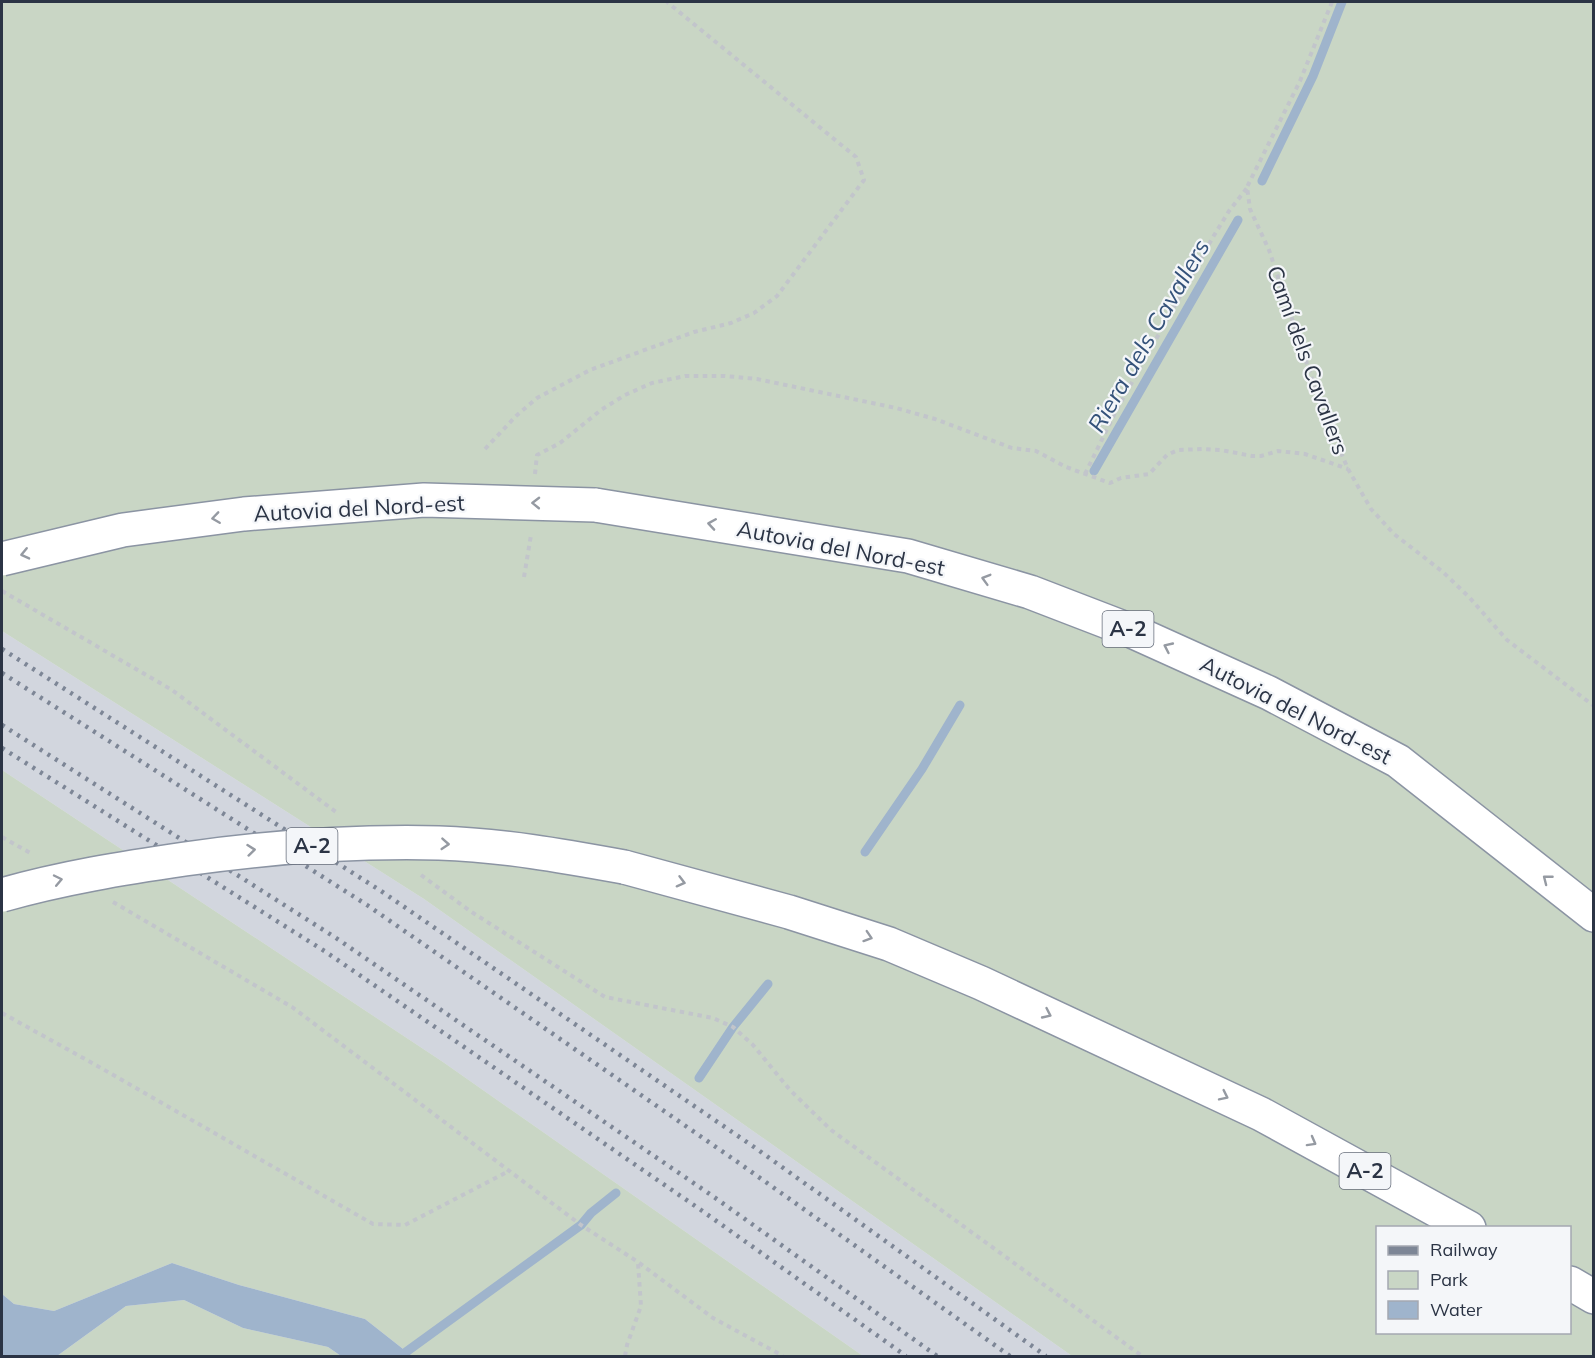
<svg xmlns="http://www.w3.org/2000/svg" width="1595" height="1358" viewBox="0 0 1595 1358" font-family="Mulish,sans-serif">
  <rect width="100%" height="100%" fill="#e4e7ec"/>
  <path fill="#d2d6de" d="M2 631 424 899 1072 1356H863L443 1062 2 770Z"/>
  <g fill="#c9d6c5" fill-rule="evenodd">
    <path d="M2 2H1593V1356H1072L424 899 2 631ZM1378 1228H1570V1332H1378Z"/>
    <path d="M2 770 443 1062 863 1356H412L365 1319 239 1285 172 1263 54 1311 14 1304 2 1294Z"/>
    <path d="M184 1300 243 1328 328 1347 341 1356H57L126 1306Z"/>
  </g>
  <path fill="#9fb4cc" d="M172 1263 239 1285 365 1319 412 1356H341L328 1347 243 1328 184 1300 126 1306 57 1356H2V1294L14 1304 54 1311Z"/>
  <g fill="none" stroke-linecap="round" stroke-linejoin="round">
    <g stroke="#9fb4cc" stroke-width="9">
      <path d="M1262 181 1313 76 1342 2"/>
      <path d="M1094 471 1238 220"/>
      <path d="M865 852 922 769 960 705"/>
      <path d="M699 1078 733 1027 768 984"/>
      <path d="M406 1352 581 1225 591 1213 616 1193"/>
    </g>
    <defs>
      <g id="highway">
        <path d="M595 505 908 556 1030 592 1134 632 1269 693 1398 761 1594 915"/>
        <path d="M624 867 789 912 889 944 981 983 1261 1114 1469 1228"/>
        <path d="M1570 1283 1594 1297"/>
      </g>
    </defs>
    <use href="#highway" stroke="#8b94a3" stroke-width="36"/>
    <g stroke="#c2c5cb" stroke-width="4" stroke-dasharray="4.5 4.5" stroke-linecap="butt">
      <path d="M1332 2 1300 81 1247 187 1250 209 1269 250 1321 406 1348 469 1371 509 1394 534 1443 572 1469 597 1507 640 1594 706"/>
      <path d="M485 449 516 416 537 398 590 370 694 332 731 323 754 313 777 296 864 180 856 157 667 2"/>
      <path d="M535 474 537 455 560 443 601 410 625 395 652 383 685 376H725L757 379 896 408 935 419 1012 448 1036 451 1066 467 1110 483 1121 478 1149 474 1167 455 1178 450 1203 449 1221 450 1252 456H1261L1278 451 1305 454 1348 469"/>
      <path d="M1085 474 1116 411 1213 237 1229 211 1247 188"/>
      <path d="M524 577 531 535"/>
      <path d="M2 591 172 690 336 812"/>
      <path d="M2 837 32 854"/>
      <path d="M421 875 470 911 605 997 713 1018 733 1027 753 1045 790 1090 831 1130 1142 1356"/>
      <path d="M113 902 292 1007 581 1225 638 1262 713 1318 783 1356"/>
      <path d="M2 1013 94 1064 373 1224 405 1225 509 1171"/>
      <path d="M625 1356 627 1345 641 1306 638 1263"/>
    </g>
    <use href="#highway" stroke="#fff" stroke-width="33"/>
    <g stroke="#7d8696" stroke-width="4.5" stroke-dasharray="3 6" stroke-linecap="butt">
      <path d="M2 649 381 891 754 1147 1046 1356"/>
      <path d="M2 673 367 905 739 1163 1010 1356"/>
      <path d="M2 725 336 938 714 1197 937 1356"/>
      <path d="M2 748 326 952 701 1210 906 1356"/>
    </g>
    <defs>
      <g id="highway-bridge">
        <path d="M2 559 123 530 244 514 424 500 595 505"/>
        <path d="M2 895C62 878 123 868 185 859 269 847 354 841 439 843 502 845 563 856 624 867"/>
      </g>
    </defs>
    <use href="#highway-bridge" stroke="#8b94a3" stroke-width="36" stroke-linecap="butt"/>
    <use href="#highway-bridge" stroke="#fff" stroke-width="33"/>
  </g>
  <defs><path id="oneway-chevron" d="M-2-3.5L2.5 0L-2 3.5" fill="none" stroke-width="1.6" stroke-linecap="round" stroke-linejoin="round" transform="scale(1.5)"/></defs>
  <g stroke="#959aa2">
    <use href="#oneway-chevron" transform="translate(536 503) rotate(-179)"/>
    <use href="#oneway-chevron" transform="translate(216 518) rotate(172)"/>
    <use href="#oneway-chevron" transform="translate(712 524) rotate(-171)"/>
    <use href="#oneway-chevron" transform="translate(25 554) rotate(167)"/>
    <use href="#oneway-chevron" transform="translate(986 579) rotate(-164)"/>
    <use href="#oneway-chevron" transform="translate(1168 647) rotate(-155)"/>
    <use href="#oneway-chevron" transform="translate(445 844) rotate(4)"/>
    <use href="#oneway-chevron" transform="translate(251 850) rotate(-6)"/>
    <use href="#oneway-chevron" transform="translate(1547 879) rotate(-142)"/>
    <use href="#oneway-chevron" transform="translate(58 880) rotate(-12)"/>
    <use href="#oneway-chevron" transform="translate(681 882) rotate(15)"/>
    <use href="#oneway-chevron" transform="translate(868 937) rotate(18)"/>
    <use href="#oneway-chevron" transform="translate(1047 1014) rotate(25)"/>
    <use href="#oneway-chevron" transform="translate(1224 1096) rotate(26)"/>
    <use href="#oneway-chevron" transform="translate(1312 1142) rotate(29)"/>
  </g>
  <g text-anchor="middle" stroke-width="4.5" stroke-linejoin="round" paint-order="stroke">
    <g fill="#f4f6f9" stroke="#676e7b" stroke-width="1.5">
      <rect x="1102.5" y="611" width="51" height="36" rx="4.5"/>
      <rect x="286.5" y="828" width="51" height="36" rx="4.5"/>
      <rect x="1339.5" y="1153" width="51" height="36" rx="4.5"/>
    </g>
    <g font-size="21" font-weight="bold" fill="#2b3445">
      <text x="1128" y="636">A-2</text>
      <text x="312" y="853">A-2</text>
      <text x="1365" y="1178">A-2</text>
    </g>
    <g font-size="22" fill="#2b3445" stroke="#f4f6f9">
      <text transform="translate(1308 360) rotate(70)" y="8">Camí dels Cavallers</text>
      <text transform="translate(359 508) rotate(-3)" y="8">Autovia del Nord-est</text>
      <text transform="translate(841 548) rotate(11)" y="8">Autovia del Nord-est</text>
      <text transform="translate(1296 710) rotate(27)" y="8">Autovia del Nord-est</text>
    </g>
    <g font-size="24" font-style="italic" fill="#34527a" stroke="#f4f6f9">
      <text transform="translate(1149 336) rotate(-60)" y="8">Riera dels Cavallers</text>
    </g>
  </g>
  <rect width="1595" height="1358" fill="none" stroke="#2b3445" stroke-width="6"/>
  <rect x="1376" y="1226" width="195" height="108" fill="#f4f6f9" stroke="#a4a8b1" stroke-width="1.5"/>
  <rect x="1388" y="1246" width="30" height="9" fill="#7d8696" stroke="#a4a8b1" stroke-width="1.5"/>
  <text x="1430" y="1256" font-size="18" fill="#2b3445">Railway</text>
  <rect x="1388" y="1271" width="30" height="18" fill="#c9d6c5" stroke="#a4a8b1" stroke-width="1.5"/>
  <text x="1430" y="1286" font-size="18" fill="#2b3445">Park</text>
  <rect x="1388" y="1301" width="30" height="18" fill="#9fb4cc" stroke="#a4a8b1" stroke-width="1.5"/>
  <text x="1430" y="1316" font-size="18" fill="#2b3445">Water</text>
</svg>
